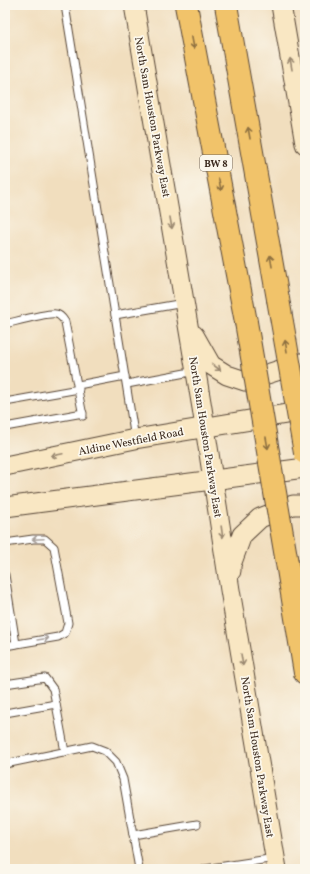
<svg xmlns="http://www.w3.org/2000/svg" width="310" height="874" viewBox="0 0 310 874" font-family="Vollkorn,serif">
  <rect width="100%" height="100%" fill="#fbf7ec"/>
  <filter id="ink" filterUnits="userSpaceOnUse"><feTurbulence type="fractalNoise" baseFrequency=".025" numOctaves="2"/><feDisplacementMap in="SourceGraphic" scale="8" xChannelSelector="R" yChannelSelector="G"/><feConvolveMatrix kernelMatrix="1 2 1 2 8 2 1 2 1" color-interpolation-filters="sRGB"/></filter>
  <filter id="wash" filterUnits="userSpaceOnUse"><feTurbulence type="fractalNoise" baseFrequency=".012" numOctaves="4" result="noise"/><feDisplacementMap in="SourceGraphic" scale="16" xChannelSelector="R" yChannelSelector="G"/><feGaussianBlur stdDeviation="0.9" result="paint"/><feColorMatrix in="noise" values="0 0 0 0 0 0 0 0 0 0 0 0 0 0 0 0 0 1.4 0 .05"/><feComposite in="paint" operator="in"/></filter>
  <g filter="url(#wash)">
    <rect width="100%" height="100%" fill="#f1debe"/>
  </g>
  <g filter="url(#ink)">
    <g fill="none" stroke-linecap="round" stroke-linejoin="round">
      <defs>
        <g id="service">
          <path d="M65 5 135 439"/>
          <path d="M115 315 184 303"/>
          <path d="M5 324C14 322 49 312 56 314 61 315 63 319 65 322L83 416"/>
          <path d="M127 384 196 371"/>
          <path d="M78 385 125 376"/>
          <path d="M5 402 79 389"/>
          <path d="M5 427 83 413"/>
          <path d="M5 543 33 539H45L54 547 68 623 65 633 58 637 5 646"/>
          <path d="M5 575 16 644"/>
          <path d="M5 684 45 678 53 689 56 704"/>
          <path d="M5 713 56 704 65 752"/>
          <path d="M5 764 92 746 105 751 116 762 123 779 139 869"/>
          <path d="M133 835 197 824"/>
          <path d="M205 869 275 858"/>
        </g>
        <g id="secondary">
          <path d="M134 5 202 408 230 590 277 869"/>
          <path d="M281 5 305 144"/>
          <path d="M194 335 211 365 227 375 245 381 305 362"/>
          <path d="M5 466 135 439 305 411"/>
          <path d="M5 507 305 468"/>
          <path d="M231 571V565L242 535 260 518 293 505H305"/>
        </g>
        <g id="motorway">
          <path d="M186 5 246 322"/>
          <path d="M226 5 278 299"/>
          <path d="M287 563 305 673"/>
        </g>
      </defs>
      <use href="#service" stroke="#564536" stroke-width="9"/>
      <use href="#secondary" stroke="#564536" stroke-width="21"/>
      <use href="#motorway" stroke="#564536" stroke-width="24"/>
      <use href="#service" stroke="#fff" stroke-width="7"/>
      <use href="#secondary" stroke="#f9e7c3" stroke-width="19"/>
      <use href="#motorway" stroke="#f1c36a" stroke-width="22"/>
      <defs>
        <g id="motorway-bridge">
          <path d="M278 299 305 453"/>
          <path d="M246 322 287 563"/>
        </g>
      </defs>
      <use href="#motorway-bridge" stroke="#564536" stroke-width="24" stroke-linecap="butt"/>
      <use href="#motorway-bridge" stroke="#f1c36a" stroke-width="22"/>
    </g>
    <defs><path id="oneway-shaft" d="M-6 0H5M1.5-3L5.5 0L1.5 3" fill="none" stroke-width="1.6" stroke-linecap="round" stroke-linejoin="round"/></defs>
    <g stroke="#8d6f40">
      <use href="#oneway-shaft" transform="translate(193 43) rotate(79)"/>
      <use href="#oneway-shaft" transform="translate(249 133) rotate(-100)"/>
      <use href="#oneway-shaft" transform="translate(220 185) rotate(79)"/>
      <use href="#oneway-shaft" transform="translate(271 261) rotate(-100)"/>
      <use href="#oneway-shaft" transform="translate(286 346) rotate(-100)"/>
      <use href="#oneway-shaft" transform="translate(267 443) rotate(80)"/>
    </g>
    <g stroke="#9a8870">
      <use href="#oneway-shaft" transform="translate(291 64) rotate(-100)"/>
      <use href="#oneway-shaft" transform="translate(171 223) rotate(80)"/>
      <use href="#oneway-shaft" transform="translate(216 367) rotate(37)"/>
      <use href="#oneway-shaft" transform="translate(57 455) rotate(168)"/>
      <use href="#oneway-shaft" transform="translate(222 532) rotate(82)"/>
      <use href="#oneway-shaft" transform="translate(242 660) rotate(81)"/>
    </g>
    <g stroke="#a79f9a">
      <use href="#oneway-shaft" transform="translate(38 539) rotate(177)"/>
      <use href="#oneway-shaft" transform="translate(43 639) rotate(-9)"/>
    </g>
  </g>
  <g text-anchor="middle" stroke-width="3.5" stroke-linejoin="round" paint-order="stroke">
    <rect fill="#fbf7ec" stroke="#75685c" stroke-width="1" x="200" y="155" width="32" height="16" rx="3"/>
    <g font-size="10" font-weight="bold" fill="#3b2a1e">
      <text x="216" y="167">BW 8</text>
    </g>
    <g font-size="11" fill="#3b2a1e" stroke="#fbf7ec">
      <text transform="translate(153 117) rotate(80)" y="4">North Sam Houston Parkway East</text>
      <text transform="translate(206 437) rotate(81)" y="4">North Sam Houston Parkway East</text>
      <text transform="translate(131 441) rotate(-11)" y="4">Aldine Westfield Road</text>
      <text transform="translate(258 757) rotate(81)" y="4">North Sam Houston Parkway East</text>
    </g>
  </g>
  <rect width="310" height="874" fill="none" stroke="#fbf7ec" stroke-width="20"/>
</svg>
